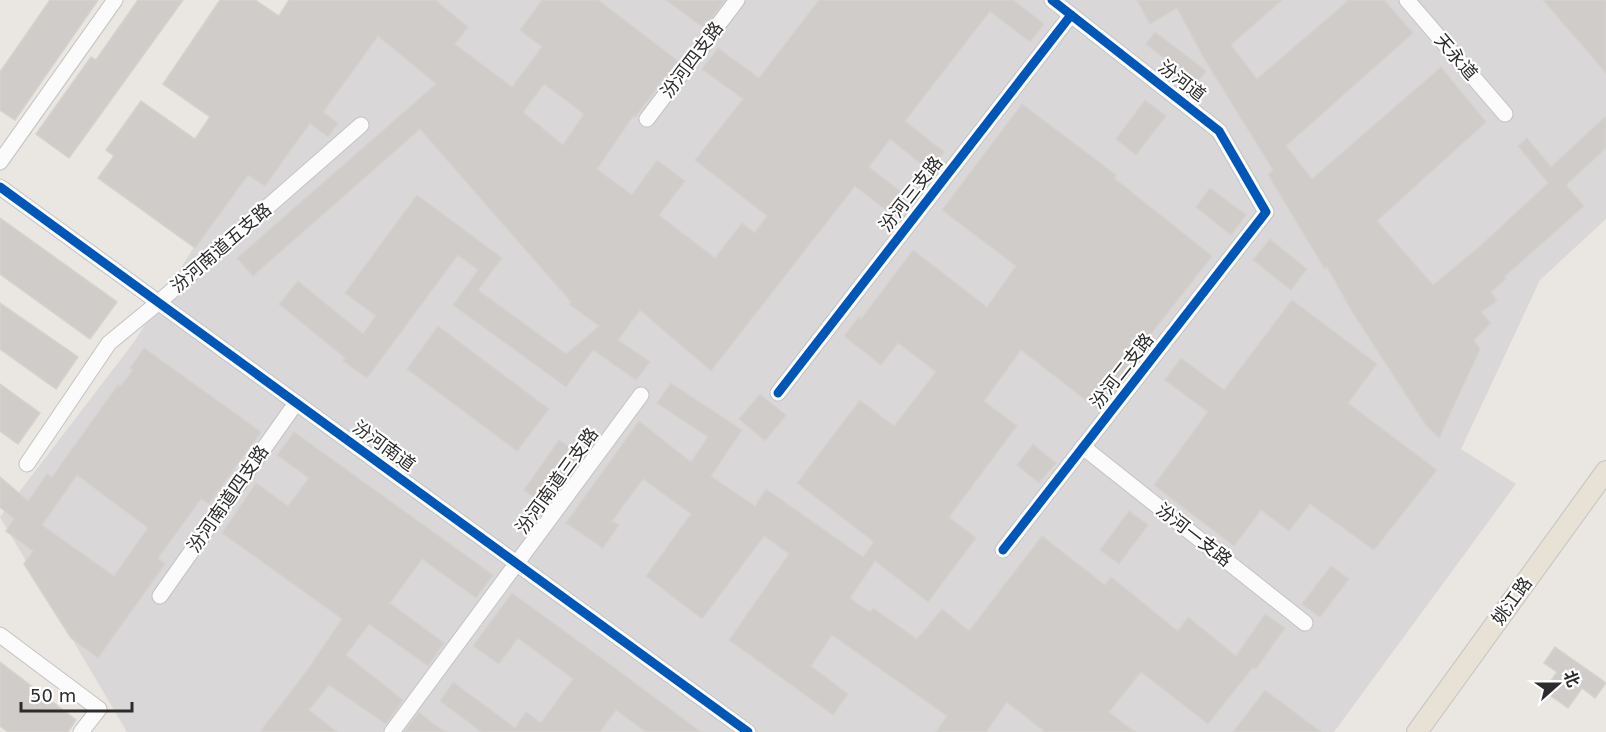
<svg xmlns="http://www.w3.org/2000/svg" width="1606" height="732" viewBox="0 0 1606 732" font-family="'DejaVu Sans','Noto Sans SC',sans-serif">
  <rect width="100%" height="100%" fill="#eae6e2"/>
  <path fill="#dad7d9" d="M323 0H1606V219L1540 280 1461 449 1516 484 1334 732H127L0 517 134 342 248 162Z"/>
  <g fill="#cfccc9" stroke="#d5d2ce" stroke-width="1.5" fill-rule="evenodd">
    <path d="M50 0H98L15 120 0 110V72Z"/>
    <path d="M138 0H183L69 158 36 134 91 57 96 60Z"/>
    <path d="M220 0H255L279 16 289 0H435L468 27 455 44 512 87 542 47 520 30 542 0H598L678 61 635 117 633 116 597 169 632 195 657 160 685 181 659 215 715 258 742 223 755 233 767 216 695 160 743 99 702 69 718 48 759 78 819 0H1013L1044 24 1030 42 990 11 905 121 944 152 930 171 890 139 869 167 909 198 895 217 855 186 711 371 640 310 618 340 650 362 636 380 593 350 566 387 453 305 478 270 458 255 367 378 343 361 345 358 279 304 298 281 363 334 376 316 345 293 417 195 502 258 478 290 566 354 599 326 569 304 571 302 420 129 253 276 237 258 436 84 378 36 323 112 338 123 328 137 310 123 265 186 248 175 195 248 98 178 114 156 106 150 141 101 195 139 210 117 163 84ZM544 84 584 114 563 145 523 112Z"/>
    <path d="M666 0H725L704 28Z"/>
    <path d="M1137 0H1282L1231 45 1257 79 1349 0H1384L1413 33 1286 146 1312 179 1441 67 1486 122 1377 221 1433 285 1479 247 1548 183 1518 146 1527 138 1551 167 1606 116V148L1566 185 1584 206 1504 277 1506 279 1491 292 1497 301 1481 312 1491 323 1474 340 1480 349 1439 438 1425 424 1351 310 1327 267 1325 269 1268 175 1273 170 1205 60 1177 8 1150 24Z"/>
    <path d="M1543 0H1606V73Z"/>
    <path d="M1155 32 1206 71 1197 83 1146 44Z"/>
    <path d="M1145 100 1166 116 1136 155 1116 139Z"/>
    <path d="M1022 104 1116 175 1114 178 1212 256 1143 344 1096 408 1021 350 984 401 1017 426 949 517 976 538 928 602 875 561 850 598 870 612 873 608 917 639 942 609 969 631 1042 536 1105 585 1111 577 1178 631 1188 617 1236 656 1265 614 1285 628 1256 669 1253 667 1208 724 1141 672 1109 712 1135 732H1045L1007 702 986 732H936L947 716 832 635 811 666 848 694 833 715 729 640 789 554 764 536 702 619 646 576 691 514 643 479 612 521 619 525 603 548 566 523 639 421 691 462 708 437 657 403 671 383 742 430 711 476 755 506 766 489 863 557 874 542 797 483 860 400 894 426 936 372 898 343 881 365 844 336 859 317 861 319 913 250 987 307 1016 266 942 210Z"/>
    <path d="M1210 188 1246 215 1231 235 1196 207Z"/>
    <path d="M0 218 117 302 90 339 0 274Z"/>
    <path d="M1270 239 1307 269 1291 290 1253 260Z"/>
    <path d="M1292 300 1377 364 1348 403 1437 470 1374 550 1310 504 1289 531 1261 510 1234 546 1154 485 1208 412 1165 380 1181 358 1224 390Z"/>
    <path d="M0 303 78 357 56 389 0 349Z"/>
    <path d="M438 326 549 409 517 451 407 369Z"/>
    <path d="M144 348 261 432 209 504 201 499 158 558 165 564 98 658 71 638 24 564 33 551 6 531 14 519 0 507V477L28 501 47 474 52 477 118 385 120 387 133 370 130 368ZM77 475 148 528 114 576 42 525Z"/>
    <path d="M0 384 40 413 18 444 0 431Z"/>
    <path d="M760 394 786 415 765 441 739 419Z"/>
    <path d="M294 432 493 575 476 598 422 559 390 603 444 643 428 666 369 624 346 655 403 700 386 724 329 685 309 710 337 732H260L308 669 342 619 222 533 256 483 288 506 309 478 277 455Z"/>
    <path d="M559 440 581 455 546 506 524 490Z"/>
    <path d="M1033 444 1056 463 1039 483 1017 465Z"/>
    <path d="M1129 511 1148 525 1119 564 1100 550Z"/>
    <path d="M1331 566 1349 579 1320 617 1302 604Z"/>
    <path d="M512 593 608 663 701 732H646L616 710 600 732H482L440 701 453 682 515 728 526 712 541 723 573 679 518 638 499 664 473 646Z"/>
    <path d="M1555 647 1606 683 1595 698 1582 688 1568 708 1544 691 1557 672 1544 663Z"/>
    <path d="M0 662 76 720 68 732H8L0 726Z"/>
    <path d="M1265 690 1321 732H1233Z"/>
    <path d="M419 712 431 722 445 732H404Z"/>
  </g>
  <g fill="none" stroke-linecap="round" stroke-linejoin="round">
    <defs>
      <g id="minor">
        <path d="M1407 0 1505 114"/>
        <path d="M647 119 737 0"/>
        <path d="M0 162 115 0"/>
        <path d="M0 187 748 732"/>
        <path d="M778 393 1071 15"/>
        <path d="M1083 447 1305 623"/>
        <path d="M27 464 109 343 159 302 361 125"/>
        <path d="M1003 550 1266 212 1219 131 1052 0"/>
        <path d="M160 596 296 403"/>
        <path d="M0 635 99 709 81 732"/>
        <path d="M392 732 641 395"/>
      </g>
      <path id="major" d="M1417 732 1606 471"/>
    </defs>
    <use href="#minor" stroke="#c3c3c3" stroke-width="17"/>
    <use href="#major" stroke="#c6c4c2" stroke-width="22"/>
    <use href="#minor" stroke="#fcfbfb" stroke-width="15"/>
    <use href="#major" stroke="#e7e2d5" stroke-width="20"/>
    <defs>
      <g id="cycleway">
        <path d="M0 187 748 732"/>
        <path d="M778 393 1071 15"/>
        <path d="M1003 550 1266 212 1219 131 1052 0"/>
      </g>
    </defs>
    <use href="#cycleway" stroke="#fff" stroke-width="13"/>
    <use href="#cycleway" stroke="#0057b8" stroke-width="9"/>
  </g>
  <g text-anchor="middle" stroke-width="4.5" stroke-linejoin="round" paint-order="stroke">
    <g font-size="18" fill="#2c2c2c" stroke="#fff">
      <text transform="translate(1456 57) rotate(49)" y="6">天永道</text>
      <text transform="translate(692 60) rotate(-53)" y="6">汾河四支路</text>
      <text transform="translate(1182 81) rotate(38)" y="6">汾河道</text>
      <text transform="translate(911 194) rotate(-52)" y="6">汾河三支路</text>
      <text transform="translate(221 248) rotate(-41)" y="6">汾河南道五支路</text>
      <text transform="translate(1122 371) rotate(-52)" y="6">汾河二支路</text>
      <text transform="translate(384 446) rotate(36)" y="6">汾河南道</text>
      <text transform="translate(557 481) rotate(-54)" y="6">汾河南道三支路</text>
      <text transform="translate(228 499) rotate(-55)" y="6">汾河南道四支路</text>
      <text transform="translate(1194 535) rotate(38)" y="6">汾河一支路</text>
      <text transform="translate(1512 601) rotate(-54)" y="6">姚江路</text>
    </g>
  </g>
  <g transform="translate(1558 684) rotate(69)" stroke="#ffffff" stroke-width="4.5" paint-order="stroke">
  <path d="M0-4.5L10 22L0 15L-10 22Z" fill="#2c2c2c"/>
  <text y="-9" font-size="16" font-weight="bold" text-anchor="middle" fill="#2c2c2c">北</text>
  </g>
  <path d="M21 702v9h111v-9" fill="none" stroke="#2c2c2c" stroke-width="3"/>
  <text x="30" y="702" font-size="18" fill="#2c2c2c" stroke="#ffffff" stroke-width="4.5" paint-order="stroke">50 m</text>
</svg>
